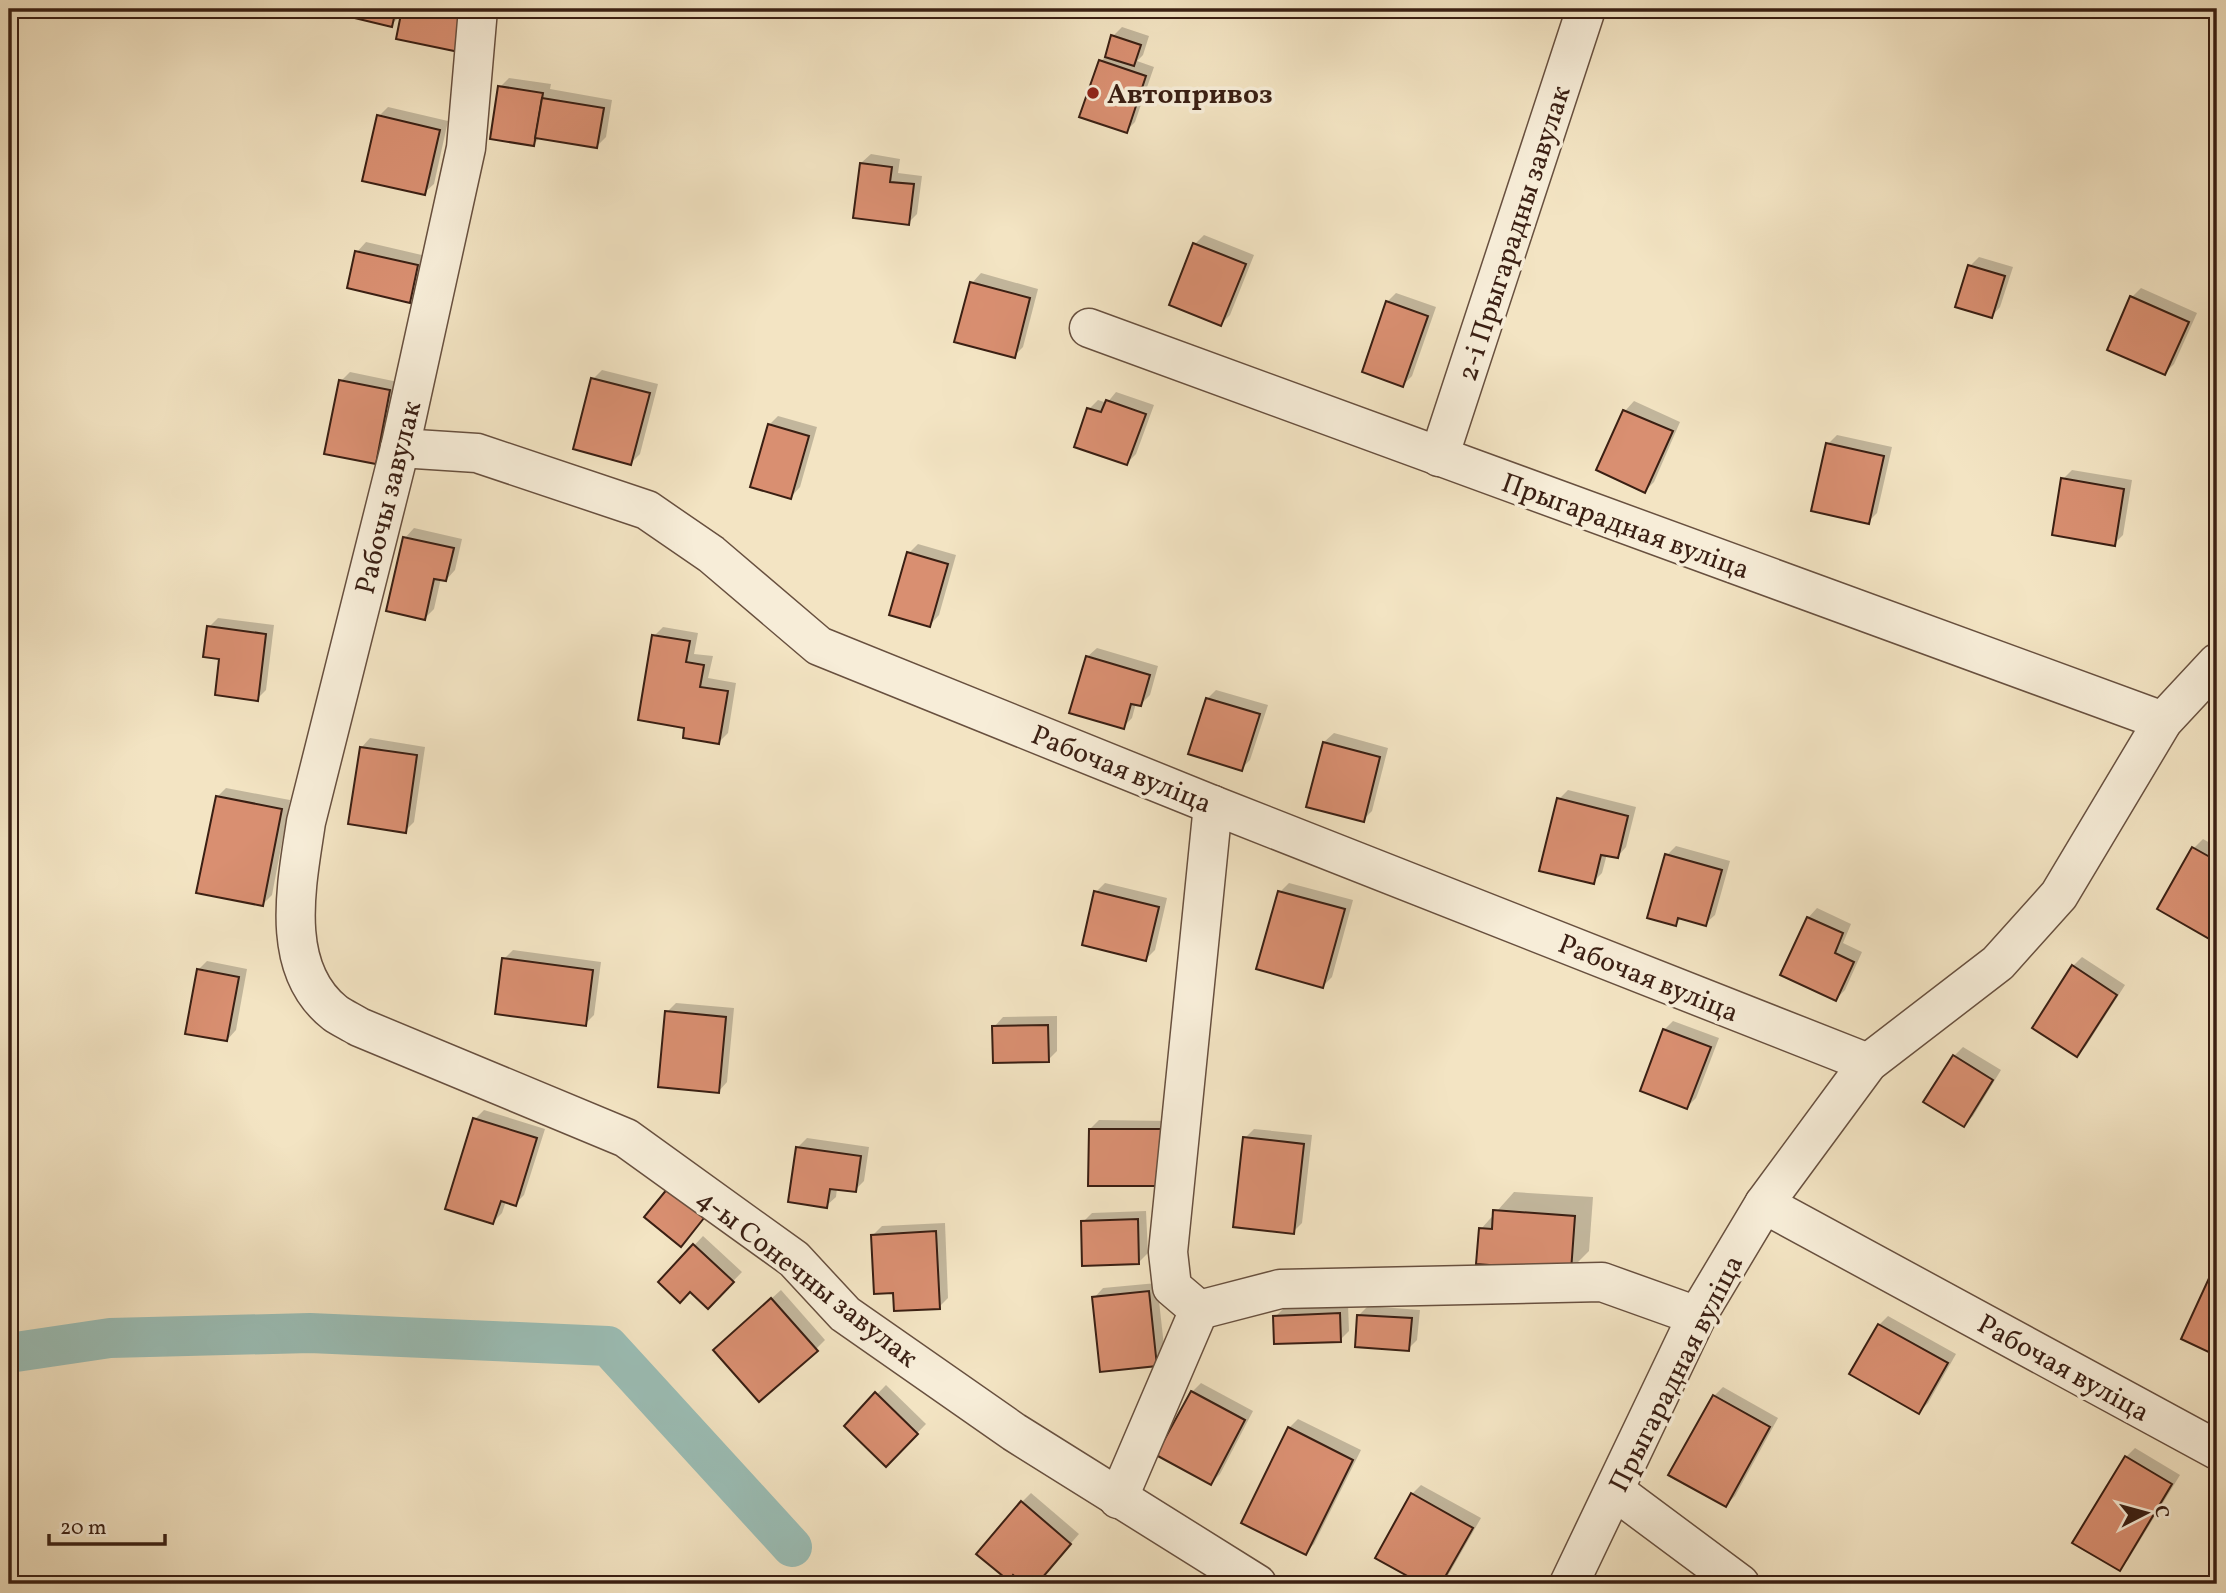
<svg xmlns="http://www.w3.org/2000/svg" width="2226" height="1593" viewBox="0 0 2226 1593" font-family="Vollkorn,serif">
  <rect width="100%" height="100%" fill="#f3e4c3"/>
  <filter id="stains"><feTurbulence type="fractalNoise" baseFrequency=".00286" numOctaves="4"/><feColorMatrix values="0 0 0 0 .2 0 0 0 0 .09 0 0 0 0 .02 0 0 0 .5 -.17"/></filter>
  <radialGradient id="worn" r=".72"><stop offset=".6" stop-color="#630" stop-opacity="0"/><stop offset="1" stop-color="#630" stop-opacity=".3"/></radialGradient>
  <g fill="#0003">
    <path d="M345 9H473L403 13 391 25 344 14Z"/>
    <path d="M1122 27 1149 36 1143 55 1137 61 1154 67 1135 122 1126 131 1101 61 1108 54 1113 36Z"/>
    <path d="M509 78 551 84 550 89 612 100 606 137 597 146 540 137 534 144 500 87Z"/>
    <path d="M388 107 448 121 434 184 424 193 379 116Z"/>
    <path d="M871 154 900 159 898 173 922 176 917 214 908 223 861 163Z"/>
    <path d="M1204 235 1254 255 1230 315 1221 324 1195 244Z"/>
    <path d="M366 242 426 256 419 292 409 301 357 252Z"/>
    <path d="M1979 257 2013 267 2000 307 1991 317 1970 266Z"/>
    <path d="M981 273 1038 289 1023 347 1014 356 972 283Z"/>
    <path d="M2141 288 2197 313 2174 364 2165 373 2132 297Z"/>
    <path d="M1396 293 1436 307 1412 376 1403 385 1387 302Z"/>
    <path d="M602 370 658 384 640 454 631 463 593 379Z"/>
    <path d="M350 372 398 382 384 453 375 462 341 381Z"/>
    <path d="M1116 392 1154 405 1136 454 1127 463 1089 409 1098 400 1107 403Z"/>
    <path d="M1634 401 1680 422 1654 482 1645 491 1599 469 1625 411Z"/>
    <path d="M778 416 817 427 800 487 791 497 769 425Z"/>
    <path d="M1837 435 1892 447 1877 513 1868 522 1828 444Z"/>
    <path d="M2072 470 2132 480 2123 535 2114 544 2063 479Z"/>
    <path d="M414 528 462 539 455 570 446 580 441 578 434 609 425 618 405 538Z"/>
    <path d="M918 544 956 555 939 615 930 625 909 553Z"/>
    <path d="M218 618 274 625 266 690 257 699 221 658 209 627Z"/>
    <path d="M663 627 698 633 694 654 713 656 708 678 736 683 728 733 719 742 686 726 654 636Z"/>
    <path d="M1097 648 1158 666 1150 695 1141 704 1136 703 1132 718 1123 727 1087 657Z"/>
    <path d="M1216 690 1268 705 1250 760 1241 769 1207 699Z"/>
    <path d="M1334 733 1388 748 1372 811 1363 820 1308 806 1324 742Z"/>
    <path d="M370 738 425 747 414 822 405 831 361 748Z"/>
    <path d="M226 788 290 800 272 895 263 904 217 797Z"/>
    <path d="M1568 790 1636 807 1626 847 1617 857 1607 854 1602 873 1593 882 1559 799Z"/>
    <path d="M2203 839 2217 847V934L2212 939 2159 909 2194 848Z"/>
    <path d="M1676 846 1730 861 1715 915 1705 924 1682 917 1675 924 1667 855Z"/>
    <path d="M1105 883 1167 898 1155 950 1146 959 1096 892Z"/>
    <path d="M1289 883 1353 900 1332 977 1323 986 1280 892Z"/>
    <path d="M1817 908 1851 924 1843 943 1862 952 1845 990 1836 999 1808 918Z"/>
    <path d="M513 950 601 962 594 1015 585 1024 504 959Z"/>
    <path d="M2082 957 2125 985 2086 1046 2077 1055 2073 966Z"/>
    <path d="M207 961 247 969 236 1030 227 1040 198 970Z"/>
    <path d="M676 1003 734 1008 727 1082 718 1092 667 1012Z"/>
    <path d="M1057 1016V1051L1048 1060 994 1027 1003 1017Z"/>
    <path d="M1673 1021 1719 1038 1696 1098 1687 1107 1664 1030Z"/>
    <path d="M1963 1047 2001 1070 1973 1116 1964 1125 1954 1056Z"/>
    <path d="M484 1110 545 1129 524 1195 515 1204 506 1201 502 1213 493 1222 475 1119Z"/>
    <path d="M1099 1120 1170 1121 1169 1175 1090 1129Z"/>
    <path d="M1254 1129 1312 1135 1302 1223 1293 1232 1245 1138Z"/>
    <path d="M807 1138 869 1147 864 1181 855 1190 837 1188 836 1197 826 1206 798 1147Z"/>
    <path d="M1514 1192 1593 1197 1589 1251 1570 1270 1481 1229Z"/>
    <path d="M1146 1211 1148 1253 1139 1262 1083 1222 1092 1213Z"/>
    <path d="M945 1223 948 1298 939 1307 895 1292 873 1235 882 1226Z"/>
    <path d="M703 1236 742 1272 708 1307 690 1290 660 1282Z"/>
    <path d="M1157 1283 1165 1355 1156 1364 1094 1298 1103 1288Z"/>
    <path d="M781 1290 825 1340 816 1349 724 1341Z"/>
    <path d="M1348 1305 1349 1331 1340 1340 1275 1317 1284 1308Z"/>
    <path d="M1368 1306 1420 1310 1417 1340 1408 1349 1359 1315Z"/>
    <path d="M1888 1316 1956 1354 1928 1403 1919 1412 1879 1325Z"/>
    <path d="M1201 1383 1253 1411 1220 1474 1211 1483 1192 1392Z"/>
    <path d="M886 1385 926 1424 886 1465 846 1426Z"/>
    <path d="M1723 1387 1778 1418 1735 1496 1726 1505 1714 1396Z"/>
    <path d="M1298 1419 1361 1450 1314 1544 1305 1553 1289 1428Z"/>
    <path d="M2135 1448 2180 1475 2128 1560 2119 1569 2126 1457Z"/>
    <path d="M1421 1485 1481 1518 1443 1584H1425L1378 1557 1412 1494Z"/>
    <path d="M1031 1493 1079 1534 1035 1584H1026L1014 1574 1022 1502Z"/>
    <path d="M1948 1577 1958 1584H1941Z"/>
  </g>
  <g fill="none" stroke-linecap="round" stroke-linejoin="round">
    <path stroke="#9bbeb6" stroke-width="40" d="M9 1353 110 1338 310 1333 608 1346 792 1547"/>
  </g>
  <g fill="#d98f71" stroke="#3a1f13" stroke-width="2">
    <path d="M343 9H396L392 27 342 15Z"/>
    <path d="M402 9H467L459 52 396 39Z"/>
    <path d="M1111 35 1141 45 1134 66 1105 57Z"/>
    <path d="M1099 60 1146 76 1127 133 1079 117Z"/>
    <path d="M498 86 543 93 534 146 490 139Z"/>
    <path d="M542 98 604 108 597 148 535 138Z"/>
    <path d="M377 115 440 130 425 195 362 181Z"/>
    <path d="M860 163 892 167 890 182 914 184 909 225 853 218Z"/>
    <path d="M1193 243 1246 264 1221 326 1169 305Z"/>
    <path d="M355 251 418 265 410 303 347 288Z"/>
    <path d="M1968 265 2005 276 1992 318 1955 307Z"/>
    <path d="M970 282 1030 298 1015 358 954 342Z"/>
    <path d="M2130 296 2189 322 2165 375 2107 350Z"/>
    <path d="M1386 301 1428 316 1403 387 1362 372Z"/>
    <path d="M591 378 650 393 631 465 573 449Z"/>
    <path d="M339 380 390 390 376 464 324 454Z"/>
    <path d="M1106 400 1146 414 1127 465 1074 447 1087 408 1101 412Z"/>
    <path d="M1623 410 1673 431 1645 493 1596 470Z"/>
    <path d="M768 424 809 436 791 499 750 487Z"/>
    <path d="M1826 443 1884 456 1869 524 1811 511Z"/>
    <path d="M2061 478 2124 489 2115 546 2052 535Z"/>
    <path d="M403 537 454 548 446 581 434 579 425 620 386 611Z"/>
    <path d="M907 552 948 564 930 627 889 615Z"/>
    <path d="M207 626 266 634 258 701 215 695 219 659 203 657Z"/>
    <path d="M652 635 690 641 686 662 704 665 700 687 728 691 719 744 683 738 684 728 638 720Z"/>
    <path d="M1086 656 1150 675 1141 706 1131 704 1124 729 1069 713Z"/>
    <path d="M1206 698 1260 714 1242 771 1188 754Z"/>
    <path d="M1323 742 1380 757 1364 822 1306 807Z"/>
    <path d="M360 747 417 755 406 833 348 824Z"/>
    <path d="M216 796 282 809 263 906 196 893Z"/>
    <path d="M1557 798 1628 816 1618 858 1601 855 1594 884 1539 871Z"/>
    <path d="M2192 847 2217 861V933L2213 941 2157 909Z"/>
    <path d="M1665 854 1722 870 1706 926 1678 918 1676 926 1647 918Z"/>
    <path d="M1094 891 1159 907 1146 961 1082 945Z"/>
    <path d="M1278 891 1345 909 1323 988 1256 969Z"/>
    <path d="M1807 917 1843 933 1835 953 1854 962 1836 1001 1780 975Z"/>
    <path d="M502 958 593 970 586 1026 495 1014Z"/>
    <path d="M2072 965 2117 995 2077 1057 2032 1028Z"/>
    <path d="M197 969 239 977 227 1041 185 1034Z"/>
    <path d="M665 1011 726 1017 719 1093 658 1087Z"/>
    <path d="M1048 1025 1049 1062 993 1063 992 1026Z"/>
    <path d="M1663 1029 1711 1047 1687 1109 1640 1091Z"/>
    <path d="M1953 1055 1993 1080 1964 1127 1923 1102Z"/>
    <path d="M473 1118 537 1138 516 1206 501 1201 493 1224 445 1209Z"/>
    <path d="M1089 1129H1161V1186H1088Z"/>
    <path d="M1243 1137 1304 1144 1294 1234 1233 1227Z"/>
    <path d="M796 1147 861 1156 856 1192 830 1189 827 1208 788 1202Z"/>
    <path d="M668 1188 704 1218 681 1247 644 1217Z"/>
    <path d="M1493 1210 1575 1216 1571 1271 1476 1264 1479 1228 1492 1229Z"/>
    <path d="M1138 1219 1139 1264 1082 1266 1081 1221Z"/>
    <path d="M936 1231 940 1309 894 1311 893 1293 874 1294 871 1235Z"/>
    <path d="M693 1244 734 1282 708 1309 690 1292 680 1303 658 1282Z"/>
    <path d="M2216 1263 2217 1264V1356L2181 1339Z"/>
    <path d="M1149 1291 1157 1366 1100 1372 1092 1297Z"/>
    <path d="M771 1298 818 1351 759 1402 713 1350Z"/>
    <path d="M1340 1313 1341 1342 1274 1344 1273 1316Z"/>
    <path d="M1357 1315 1412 1318 1409 1351 1355 1347Z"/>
    <path d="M1878 1324 1948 1363 1919 1414 1849 1374Z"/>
    <path d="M1191 1391 1245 1420 1211 1485 1156 1455Z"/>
    <path d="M875 1392 918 1434 886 1467 844 1426Z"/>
    <path d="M1713 1395 1770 1427 1726 1507 1668 1475Z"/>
    <path d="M1288 1427 1353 1460 1306 1555 1241 1523Z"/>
    <path d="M2125 1456 2172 1484 2120 1571 2072 1543Z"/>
    <path d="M1411 1493 1473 1528 1441 1584H1422L1375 1558Z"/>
    <path d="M1021 1501 1071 1544 1037 1584H1024L1013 1575 1009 1581 976 1554Z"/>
  </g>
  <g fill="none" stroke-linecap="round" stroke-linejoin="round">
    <defs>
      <g id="minor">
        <path d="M478 9 466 148 400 448 306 822C297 883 278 968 335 1013 342 1018 351 1022 359 1027L626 1138 794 1259 845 1314 1014 1432 1257 1584"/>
        <path d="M1089 328 2163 721"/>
        <path d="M400 448 477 453 647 510 711 554 819 646 1213 805 1868 1063"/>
        <path d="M1439 457 1586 9"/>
        <path d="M1764 1204 2217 1450"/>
        <path d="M1199 1310 1172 1287 1168 1252 1213 805"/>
        <path d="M1615 1491 1740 1584"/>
        <path d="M1118 1499 1199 1310 1280 1289 1602 1282 1697 1316"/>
        <path d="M1569 1584 1697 1316 1764 1204 1868 1063 1998 963 2059 895 2163 721 2217 663"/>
      </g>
    </defs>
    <use href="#minor" stroke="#68503f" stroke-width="41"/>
    <use href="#minor" stroke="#f7edd8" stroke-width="38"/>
  </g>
  <circle fill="#8f2418" stroke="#f7edd8" stroke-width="2.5" cx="1093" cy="93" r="7"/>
  <g text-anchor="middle" stroke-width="7" stroke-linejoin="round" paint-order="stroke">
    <g font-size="28" font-weight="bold" fill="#3a1f13" stroke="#f7edd8" text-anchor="start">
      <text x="1107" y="103">Автопривоз</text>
    </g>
    <g font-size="28" fill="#3a1f13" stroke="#f7edd8">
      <text transform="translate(1513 233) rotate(-72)" y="10">2-і Прыгарадны завулак</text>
      <text transform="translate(387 497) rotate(-76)" y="10">Рабочы завулак</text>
      <text transform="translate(1626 525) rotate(20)" y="10">Прыгарадная вуліца</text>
      <text transform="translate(1122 768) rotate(22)" y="10">Рабочая вуліца</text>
      <text transform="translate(1649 977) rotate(22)" y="10">Рабочая вуліца</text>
      <text transform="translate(808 1277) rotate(38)" y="10">4-ы Сонечны завулак</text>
      <text transform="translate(2064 1367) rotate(29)" y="10">Рабочая вуліца</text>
      <text transform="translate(1675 1373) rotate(-63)" y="10">Прыгарадная вуліца</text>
    </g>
  </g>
  <rect width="2226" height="1593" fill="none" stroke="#f3e4c3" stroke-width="35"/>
  <rect x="10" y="10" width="2205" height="1572" fill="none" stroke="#3a1f13" stroke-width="3.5"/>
  <rect x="18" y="18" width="2191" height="1558" fill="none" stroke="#3a1f13" stroke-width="2"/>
  <g transform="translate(2146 1513) rotate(84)" stroke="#f7edd8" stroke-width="5" paint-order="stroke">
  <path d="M0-5L12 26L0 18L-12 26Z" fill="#3a1f13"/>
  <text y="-10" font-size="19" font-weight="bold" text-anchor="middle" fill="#3a1f13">С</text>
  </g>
  <path d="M49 1534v10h116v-10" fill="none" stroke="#3a1f13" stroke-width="3.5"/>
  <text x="60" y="1534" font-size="21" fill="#3a1f13" stroke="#f7edd8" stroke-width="5" paint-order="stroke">20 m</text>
  <rect width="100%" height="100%" filter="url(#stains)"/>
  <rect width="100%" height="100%" fill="url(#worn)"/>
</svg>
